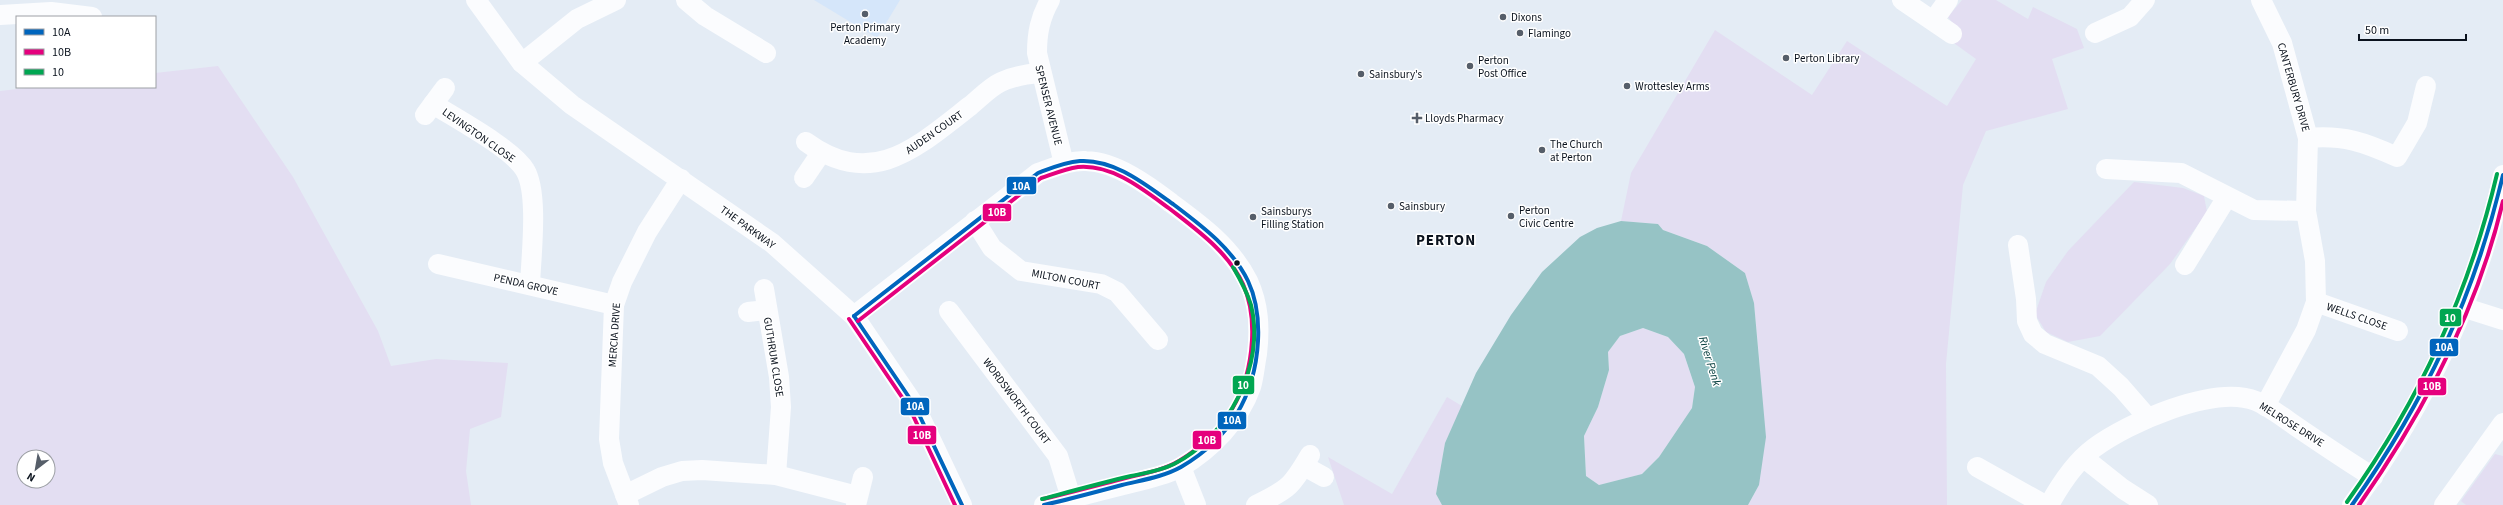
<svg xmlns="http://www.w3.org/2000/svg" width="2503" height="505" viewBox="0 0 2503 505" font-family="'Source Sans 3',sans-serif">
  <rect width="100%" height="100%" fill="#e4ecf5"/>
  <path fill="#d5e6fa" d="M814 0H900L877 38Z"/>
  <g fill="#e3def2" fill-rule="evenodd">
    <path d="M1962 0H1996L2028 19 2033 7 2077 29 2084 48 2052 59 2068 109 1986 131 1963 185 1946 364 1947 505H1748L1759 485 1760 366 1754 304 1745 273 1707 246 1663 230 1658 224 1621 221 1631 173 1715 30 1812 95 1847 41 1947 106 1976 59 1951 41 1960 33 1948 17Z"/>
    <path d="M218 66 293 177 378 331 391 366 436 359 508 363 501 417 470 429 466 471 471 505H0V91L35 87H155V73ZM24 457H48V481H24Z"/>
    <path d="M2134 182 2183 188 2204 196 2207 212 2170 264 2100 336 2068 342 2046 332 2035 314 2046 282 2068 251Z"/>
    <path d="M1643 328 1668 337 1684 354 1695 387 1692 408 1659 457 1642 474 1599 485 1586 476 1584 436 1598 407 1609 370 1608 352 1620 336Z"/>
    <path d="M1447 397 1462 406 1445 443 1436 494 1442 505H1344L1328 457 1392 494Z"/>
    <path d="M2495 454 2503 456V505H2466L2461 501Z"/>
  </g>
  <path fill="#96c3c5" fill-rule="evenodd" d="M1621 221 1658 224 1663 230 1707 246 1745 273 1754 303 1766 437 1759 485 1748 505H1442L1436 494 1445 443 1476 373 1511 315 1542 272 1580 237 1597 228ZM1643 328 1668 337 1684 354 1695 387 1692 408 1659 457 1642 474 1599 485 1586 476 1584 436 1598 407 1609 370 1608 352 1620 336Z"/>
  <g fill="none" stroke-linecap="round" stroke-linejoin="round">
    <g stroke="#fbfcfe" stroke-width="20">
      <path d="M476 0 521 62 572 105 772 243 854 316 915 406 962 505"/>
      <path d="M686 0 705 16 766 53"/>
      <path d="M1050 0C1040 18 1037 33 1037 53L1064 164"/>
      <path d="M1902 0 1952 34"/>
      <path d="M2261 0 2282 43 2308 138 2306 211 2315 261 2316 302 2306 330 2265 406"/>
      <path d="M0 15 51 12 92 17"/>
      <path d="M1934 20 1948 0"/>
      <path d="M2095 33 2130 17 2145 0"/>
      <path d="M522 63 577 19 616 0"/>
      <path d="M433 104C455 118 513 149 525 170 539 193 531 257 530 285"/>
      <path d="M425 115 445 88"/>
      <path d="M2308 138C2344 135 2364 142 2397 157L2417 123 2426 86"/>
      <path d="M806 142C872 190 916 148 970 106 980 98 990 87 1001 82 1014 76 1027 74 1040 73"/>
      <path d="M2106 169 2181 173 2254 210 2306 211"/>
      <path d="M804 178 821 153"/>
      <path d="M975 221 992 248 1021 271 1101 284 1117 292 1158 340"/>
      <path d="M2018 245 2026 299 2027 321 2033 334 2045 344 2098 366 2121 387 2148 418"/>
      <path d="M438 264 614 305"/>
      <path d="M2185 265 2227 197"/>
      <path d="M764 289 779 377 781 407 776 475"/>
      <path d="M2316 302 2398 331"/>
      <path d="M2462 307 2503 320"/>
      <path d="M949 311 1058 456 1071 498"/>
      <path d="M748 312 767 310"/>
      <path d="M854 316 1038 173C1053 168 1070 160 1086 161 1116 162 1148 185 1171 203 1201 225 1231 247 1248 281 1259 305 1260 328 1257 354 1255 364 1254 377 1251 387 1239 421 1211 449 1181 467 1167 475 1147 479 1131 483 1102 490 1073 498 1044 505"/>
      <path d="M2084 458 2123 489 2148 505"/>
      <path d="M1304 466 1324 477"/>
      <path d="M1181 467 1196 505"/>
      <path d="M1977 467 2045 505"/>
      <path d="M625 495 662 477 682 471 702 470 776 475 857 496"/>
      <path d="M629 505 613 463 609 439 614 305 622 282 647 232 681 179"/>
      <path d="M856 505 863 477"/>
      <path d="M1256 505C1289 489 1292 486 1310 455"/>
      <path d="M2049 505C2060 485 2075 462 2094 448 2128 423 2214 384 2256 401 2270 407 2284 418 2297 427 2322 444 2347 461 2373 477"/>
      <path d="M2352 505C2424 408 2479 293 2503 175"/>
      <path d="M2444 505 2503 423"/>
    </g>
    <defs>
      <g id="bus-1">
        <path d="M854 316 1038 173C1051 168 1065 162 1080 161 1115 159 1146 185 1173 204 1202 226 1232 248 1248 281 1257 300 1259 321 1258 341 1255 397 1229 439 1181 467 1163 477 1142 480 1122 485 1096 492 1070 499 1044 505"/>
        <path d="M854 316 915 406 962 505"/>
        <path d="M2352 505C2425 401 2474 298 2503 175"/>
      </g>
      <g id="bus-2">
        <path d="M849 319 910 409 955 505"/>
        <path d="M858 321 1041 178C1053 174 1065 169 1078 167 1113 164 1144 190 1170 209 1197 230 1228 252 1243 284 1251 302 1253 321 1252 340 1249 394 1225 433 1179 461 1162 471 1141 474 1122 479 1095 486 1069 493 1043 499"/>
        <path d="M2359 505C2424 412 2477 312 2503 201"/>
      </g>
      <g id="bus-3">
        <path d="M1042 499C1072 491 1101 483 1131 476 1145 473 1160 471 1174 464 1228 437 1266 365 1251 305 1247 292 1240 279 1233 267"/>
        <path d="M2347 502C2420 399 2468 296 2497 174"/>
      </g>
    </defs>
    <use href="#bus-1" stroke="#fff" stroke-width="7"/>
    <use href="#bus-2" stroke="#fff" stroke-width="7"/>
    <use href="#bus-3" stroke="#fff" stroke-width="7"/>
    <use href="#bus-1" stroke="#0065bd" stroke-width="4"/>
    <use href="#bus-2" stroke="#e5007d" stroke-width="4"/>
    <use href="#bus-3" stroke="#00a651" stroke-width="4"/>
  </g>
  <g fill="#565e69" stroke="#fff" stroke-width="1.5">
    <circle cx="865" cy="14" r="4"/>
    <circle cx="1503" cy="17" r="4"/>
    <circle cx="1520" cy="33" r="4"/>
    <circle cx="1786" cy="58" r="4"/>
    <circle cx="1470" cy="66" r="4"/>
    <circle cx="1361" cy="74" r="4"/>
    <circle cx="1627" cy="86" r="4"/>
    <path d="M1415 112h4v4h4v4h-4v4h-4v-4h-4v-4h4z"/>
    <circle cx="1542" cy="150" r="4"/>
    <circle cx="1391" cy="206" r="4"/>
    <circle cx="1511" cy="216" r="4"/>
    <circle cx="1253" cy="217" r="4"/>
  </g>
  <circle fill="#0a121d" stroke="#fff" stroke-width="1.5" cx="1237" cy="263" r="3.5"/>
  <g text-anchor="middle" stroke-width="3" stroke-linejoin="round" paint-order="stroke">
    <g font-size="11" fill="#0a121d" stroke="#fff" text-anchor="start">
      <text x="1511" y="21">Dixons</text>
      <text x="865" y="31" text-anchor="middle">Perton Primary<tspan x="865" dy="13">Academy</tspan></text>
      <text x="1528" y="37">Flamingo</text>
      <text x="1794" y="62">Perton Library</text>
      <text x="1478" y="64">Perton<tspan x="1478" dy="13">Post Office</tspan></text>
      <text x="1369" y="78">Sainsbury's</text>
      <text x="1635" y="90">Wrottesley Arms</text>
      <text x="1425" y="122">Lloyds Pharmacy</text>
      <text x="1550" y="148">The Church<tspan x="1550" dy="13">at Perton</tspan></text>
      <text x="1399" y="210">Sainsbury</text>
      <text x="1519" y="214">Perton<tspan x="1519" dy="13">Civic Centre</tspan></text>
      <text x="1261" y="215">Sainsburys<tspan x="1261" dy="13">Filling Station</tspan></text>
    </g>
    <g font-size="11" fill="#0a121d" stroke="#fff">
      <text transform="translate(2294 87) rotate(74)" y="4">CANTERBURY DRIVE</text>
      <text transform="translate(1049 105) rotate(76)" y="4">SPENSER AVENUE</text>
      <text transform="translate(934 132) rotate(-35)" y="4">AUDEN COURT</text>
      <text transform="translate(479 135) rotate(35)" y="4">LEVINGTON CLOSE</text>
      <text transform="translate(748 227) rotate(36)" y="4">THE PARKWAY</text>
      <text transform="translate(1066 279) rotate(11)" y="4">MILTON COURT</text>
      <text transform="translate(526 284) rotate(13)" y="4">PENDA GROVE</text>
      <text transform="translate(2357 316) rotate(19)" y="4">WELLS CLOSE</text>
      <text transform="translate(614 335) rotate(-86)" y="4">MERCIA DRIVE</text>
      <text transform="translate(774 357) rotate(81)" y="4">GUTHRUM CLOSE</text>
      <text transform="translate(1017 401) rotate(53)" y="4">WORDSWORTH COURT</text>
      <text transform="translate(2292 424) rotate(32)" y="4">MELROSE DRIVE</text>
    </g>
    <g font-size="12" font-style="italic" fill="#003a3a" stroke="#fff">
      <text transform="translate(1710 361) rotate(73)" y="4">River Penk</text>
    </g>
    <g font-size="15" font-weight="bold" letter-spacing="1" fill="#0a121d" stroke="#fff">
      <text x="1446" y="245">PERTON</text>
    </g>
  </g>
  <g stroke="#fff" stroke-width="1.5">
    <rect x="1006" y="176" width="31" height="19" rx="4" fill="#0065bd"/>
    <rect x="982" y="203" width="30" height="19" rx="4" fill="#e5007d"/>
    <rect x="2439" y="308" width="23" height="19" rx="4" fill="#00a651"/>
    <rect x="2429" y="338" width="30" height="19" rx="4" fill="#0065bd"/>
    <rect x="1232" y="375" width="23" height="20" rx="4" fill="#00a651"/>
    <rect x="2417" y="377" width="30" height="19" rx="4" fill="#e5007d"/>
    <rect x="900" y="397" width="30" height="19" rx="4" fill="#0065bd"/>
    <rect x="1217" y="411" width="30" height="19" rx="4" fill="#0065bd"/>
    <rect x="907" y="425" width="30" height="20" rx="4" fill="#e5007d"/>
    <rect x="1192" y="430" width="30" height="20" rx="4" fill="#e5007d"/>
  </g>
  <g font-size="11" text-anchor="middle" font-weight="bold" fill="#fff">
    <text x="1021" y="190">10A</text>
    <text x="997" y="216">10B</text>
    <text x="2450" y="322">10</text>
    <text x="2444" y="351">10A</text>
    <text x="1243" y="389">10</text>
    <text x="2432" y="390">10B</text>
    <text x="915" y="410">10A</text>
    <text x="1232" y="424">10A</text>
    <text x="922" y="439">10B</text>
    <text x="1207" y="444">10B</text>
  </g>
  <rect x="16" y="16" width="140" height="72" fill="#ffffff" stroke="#9da0a5"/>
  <rect x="24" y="29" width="20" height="6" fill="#0065bd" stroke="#9da0a5"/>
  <text x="52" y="36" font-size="12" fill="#0a121d">10A</text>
  <rect x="24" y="49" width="20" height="6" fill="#e5007d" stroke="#9da0a5"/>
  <text x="52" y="56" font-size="12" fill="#0a121d">10B</text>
  <rect x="24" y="69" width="20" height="6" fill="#00a651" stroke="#9da0a5"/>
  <text x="52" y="76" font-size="12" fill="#0a121d">10</text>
  <g transform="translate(36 469) rotate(211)"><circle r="19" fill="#ffffff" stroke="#9da0a5"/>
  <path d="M0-3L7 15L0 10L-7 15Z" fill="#565e69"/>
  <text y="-6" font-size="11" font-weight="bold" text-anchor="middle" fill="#0a121d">N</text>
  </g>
  <path d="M2359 34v6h107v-6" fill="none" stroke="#0a121d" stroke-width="2"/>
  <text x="2365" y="34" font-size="12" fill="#0a121d" stroke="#ffffff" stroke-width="3" paint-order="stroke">50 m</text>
</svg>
